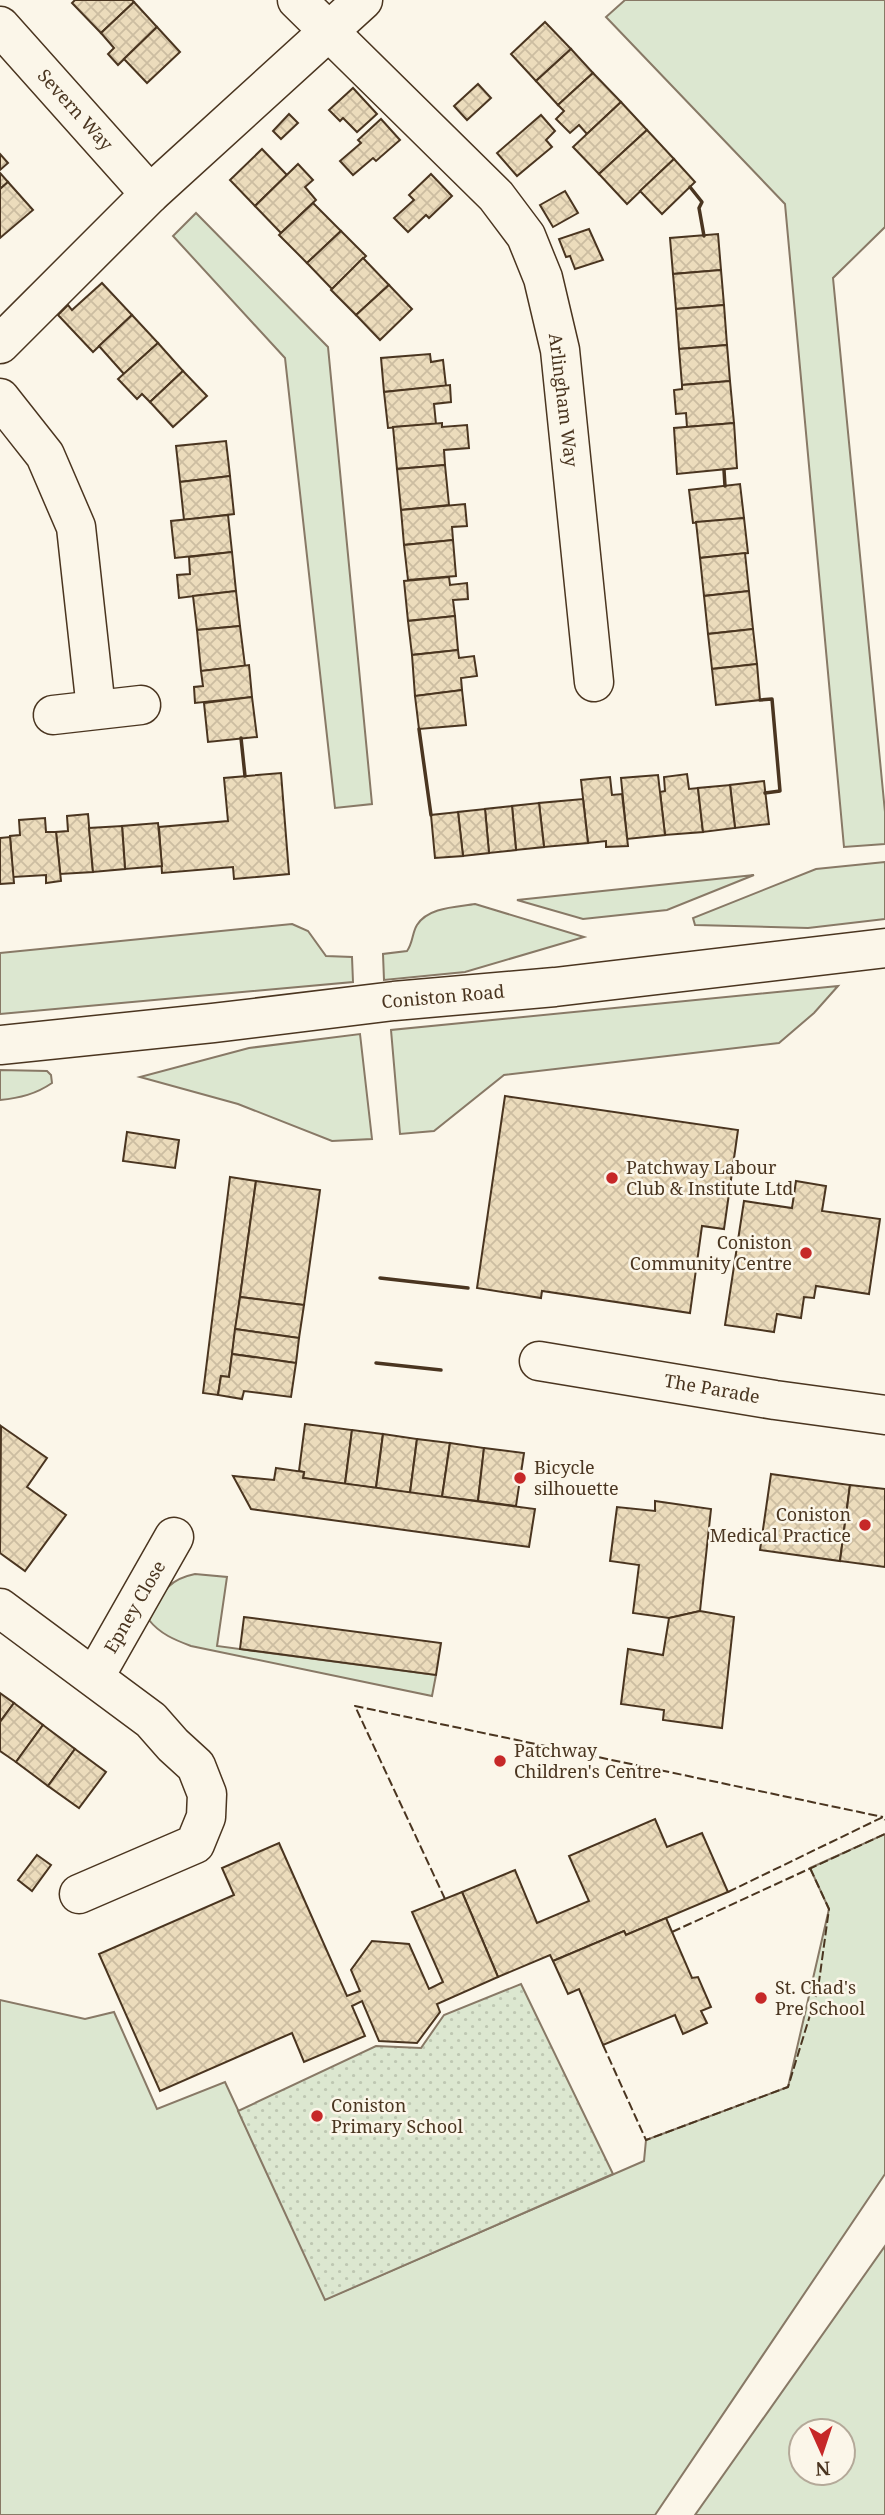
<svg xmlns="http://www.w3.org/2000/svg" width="885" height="2515" viewBox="0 0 885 2515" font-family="'Noto Serif',serif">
  <defs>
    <pattern id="park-dots" width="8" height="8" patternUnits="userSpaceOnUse" patternTransform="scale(1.75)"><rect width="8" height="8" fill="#dce7d0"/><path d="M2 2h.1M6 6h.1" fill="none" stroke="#bec7b2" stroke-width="1.8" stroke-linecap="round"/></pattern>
    <pattern id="building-cross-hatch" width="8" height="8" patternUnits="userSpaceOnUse" patternTransform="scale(1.75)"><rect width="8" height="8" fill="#ecdcbc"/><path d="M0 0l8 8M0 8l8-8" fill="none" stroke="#ccbda1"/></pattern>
  </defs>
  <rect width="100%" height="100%" fill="#fbf6e9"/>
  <g fill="#dce7d0" stroke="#887966" stroke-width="2" fill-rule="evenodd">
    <path d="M625 0H885V227L833 278 885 812V844L844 847 785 204 606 17Z"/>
    <path d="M196 213 328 347 372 804 335 808 285 358 173 236Z"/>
    <path d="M885 862V919L808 928 695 925 693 918 816 869Z"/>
    <path d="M754 875 667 910 583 919 517 900Z"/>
    <path d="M475 904 584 937 465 972 384 980 383 954 407 951C413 943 412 933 417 925 428 907 457 907 475 904Z"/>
    <path d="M292 924 308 931 326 956 352 957 353 982 0 1014V953Z"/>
    <path d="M838 986 814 1013 779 1043 504 1075 434 1131 400 1134 391 1030Z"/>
    <path d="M360 1034 372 1139 332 1141 238 1104 140 1077 249 1048Z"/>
    <path d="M0 1070 47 1071 51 1075 52 1083C36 1094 20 1098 0 1100Z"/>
    <path d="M195 1574 227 1577 217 1646 436 1675 432 1696 191 1646C175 1640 160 1634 149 1620 162 1595 165 1580 195 1574Z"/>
    <path d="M885 1834V2174L655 2515H0V2000L85 2019 114 2012 157 2109 225 2082 326 2299 644 2161 646 2140 788 2087 829 1909 810 1868Z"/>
    <path d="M885 2246V2515H695ZM801 2431H843V2473H801Z"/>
  </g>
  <path fill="url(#park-dots)" stroke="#887966" stroke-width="2" d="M521 1984 613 2174 325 2300 238 2111 376 2046 421 2048 444 2015Z"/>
  <g fill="url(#building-cross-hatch)" stroke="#4a3520" stroke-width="2">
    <path d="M75 0H132L134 2 101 33 72 3Z"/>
    <path d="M134 2 157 27 118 65 108 54 114 48 101 33Z"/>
    <path d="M545 22 571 49 536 81 511 54Z"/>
    <path d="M157 27 180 52 147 83 124 59Z"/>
    <path d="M571 49 593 73 558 105 536 81Z"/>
    <path d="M593 73 621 102 587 134 579 125 570 133 556 119 564 111 558 105Z"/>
    <path d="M478 84 491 98 467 120 454 106Z"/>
    <path d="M353 88 377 114 357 132 343 118 340 121 329 110Z"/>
    <path d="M621 102 647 130 599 174 573 147Z"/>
    <path d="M289 114 298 123 281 139 273 131Z"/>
    <path d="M541 115 555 131 546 140 552 147 517 176 497 153Z"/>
    <path d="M381 119 400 140 376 161 373 158 353 175 340 161 361 143 358 140Z"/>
    <path d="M647 130 674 159 627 204 599 174Z"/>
    <path d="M262 149 287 175 255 206 230 180Z"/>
    <path d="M0 154 8 163 0 170Z"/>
    <path d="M674 159 695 182 662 214 640 191Z"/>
    <path d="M298 164 313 180 305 187 316 200 281 233 255 206Z"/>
    <path d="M0 173 8 182 0 189Z"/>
    <path d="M431 174 452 196 429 218 426 215 408 232 394 218 414 200 409 195Z"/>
    <path d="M8 182 33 210 0 238V189Z"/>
    <path d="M565 191 578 213 553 227 540 205Z"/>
    <path d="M313 203 341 231 307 263 279 235Z"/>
    <path d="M589 229 603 260 575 269 570 256 566 257 559 239Z"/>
    <path d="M341 231 366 256 332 289 307 263Z"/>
    <path d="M718 234 721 270 673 274 670 238Z"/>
    <path d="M363 258 389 285 356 315 331 290Z"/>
    <path d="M721 270 724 305 676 309 673 274Z"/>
    <path d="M102 283 132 315 93 352 58 315 68 305 72 310Z"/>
    <path d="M389 285 412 309 380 340 356 315Z"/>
    <path d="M724 305 727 345 679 349 676 309Z"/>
    <path d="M132 315 158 343 124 374 99 346Z"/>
    <path d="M158 343 183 371 150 402 142 394 137 399 118 379Z"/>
    <path d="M727 345 730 381 682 385 679 349Z"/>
    <path d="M430 354 431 362 443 360 446 386 384 392 381 358Z"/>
    <path d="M183 371 207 396 173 427 150 402Z"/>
    <path d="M730 381 734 423 687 427 686 413 676 414 674 390 682 389V385Z"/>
    <path d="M450 385 451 402 434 404 436 424 388 428 384 392Z"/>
    <path d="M442 423V427L467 425 469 448 444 450 445 465 397 469 393 427Z"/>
    <path d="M734 423 737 468 677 474 674 428Z"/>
    <path d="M226 441 230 476 180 482 176 446Z"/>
    <path d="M445 465 449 505 401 510 397 469Z"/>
    <path d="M230 476 234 514 184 520 180 482Z"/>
    <path d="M740 484 744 518 693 523 689 490Z"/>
    <path d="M465 504 467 526 452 527 453 540 404 545 401 510Z"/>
    <path d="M228 515 232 552 175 558 171 521Z"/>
    <path d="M744 518 748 553 700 558 696 522Z"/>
    <path d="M453 540 456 576 408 580 404 545Z"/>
    <path d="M232 552 236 591 179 598 177 575 190 574 189 557Z"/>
    <path d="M745 553 749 591 704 596 700 558Z"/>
    <path d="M449 577 450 585 467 583 468 599 453 600 455 616 408 621 404 581Z"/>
    <path d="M236 591 240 626 197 630 193 596Z"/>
    <path d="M749 591 753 629 708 634 704 596Z"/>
    <path d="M455 616 458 650 412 655 408 621Z"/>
    <path d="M240 626 245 666 201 671 197 630Z"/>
    <path d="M753 629 757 664 712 669 708 634Z"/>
    <path d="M458 650 459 658 474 656 477 676 461 678 462 690 415 696 412 655Z"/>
    <path d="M757 664 760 700 716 705 712 669Z"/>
    <path d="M249 665 252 697 195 703 194 687 203 686 201 671Z"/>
    <path d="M462 690 466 725 419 729 415 696Z"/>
    <path d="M252 697 257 737 208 742 204 703Z"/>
    <path d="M281 773 289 874 234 879 233 867 162 873 159 827 228 821 224 778Z"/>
    <path d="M687 774 689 789 698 788 703 832 665 835 660 792 665 791 664 777Z"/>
    <path d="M658 775 665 835 627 839 621 778Z"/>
    <path d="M610 777 612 795 622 794 628 846 606 847V841L588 843 581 780Z"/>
    <path d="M764 781 769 824 735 828 730 785Z"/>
    <path d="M730 785 735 828 703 832 698 788Z"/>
    <path d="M583 799 588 843 544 847 539 803Z"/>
    <path d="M539 803 544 847 516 850 512 806Z"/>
    <path d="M512 806 516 850 489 853 485 809Z"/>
    <path d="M485 809 489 853 463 856 458 812Z"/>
    <path d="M458 812 463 856 435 858 431 815Z"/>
    <path d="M88 814 93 872 60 874 56 832 68 831 67 816Z"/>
    <path d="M45 818 46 832H56L61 881 46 883V875L13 877 10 836 20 835 19 820Z"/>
    <path d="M158 823 162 866 125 869 122 826Z"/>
    <path d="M122 826 125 869 93 872 89 828Z"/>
    <path d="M10 837 14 883 0 884V838Z"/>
    <path d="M505 1096 738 1130 724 1229 702 1226 690 1313 542 1291 541 1298 477 1288Z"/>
    <path d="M127 1132 179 1140 175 1168 123 1161Z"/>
    <path d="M230 1177 256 1181 229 1377 221 1376 218 1395 203 1393Z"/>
    <path d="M256 1181 320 1190 304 1305 240 1297Z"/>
    <path d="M796 1181 826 1186 822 1211 880 1219 869 1294 816 1286 814 1298 804 1297 801 1318 777 1314 774 1332 725 1325 744 1201 792 1208Z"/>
    <path d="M240 1297 304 1305 299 1338 235 1329Z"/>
    <path d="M235 1329 299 1338 296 1363 232 1354Z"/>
    <path d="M232 1354 296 1363 291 1397 244 1391 242 1399 218 1395 221 1376 229 1377Z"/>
    <path d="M305 1424 352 1430 345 1484 303 1478 304 1472 299 1471Z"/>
    <path d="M1 1426 47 1458 27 1487 66 1515 25 1571 0 1553Z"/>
    <path d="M352 1430 383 1434 376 1488 345 1484Z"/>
    <path d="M383 1434 417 1439 410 1493 376 1488Z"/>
    <path d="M417 1439 450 1443 442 1497 410 1493Z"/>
    <path d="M450 1443 484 1448 478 1501 442 1497Z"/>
    <path d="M484 1448 524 1453 516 1506 478 1501Z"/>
    <path d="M276 1468 304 1472 303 1478 535 1509 529 1547 251 1509 233 1476 274 1480Z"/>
    <path d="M771 1474 850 1485 840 1561 760 1550Z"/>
    <path d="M850 1485 885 1489V1567L840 1561Z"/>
    <path d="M655 1501 711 1509 700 1611 669 1618 633 1613 639 1565 610 1561 617 1507 655 1511Z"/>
    <path d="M700 1611 734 1617 722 1728 663 1720 664 1710 621 1704 628 1649 663 1655 669 1618Z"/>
    <path d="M244 1617 441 1643 436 1675 240 1649Z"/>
    <path d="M0 1693 14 1703 0 1722Z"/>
    <path d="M14 1703 43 1725 16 1762 0 1751V1722Z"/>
    <path d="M43 1725 75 1749 48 1786 16 1762Z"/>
    <path d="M75 1749 106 1772 79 1808 48 1786Z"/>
    <path d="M655 1819 667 1847 702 1833 728 1892 626 1935 624 1931 553 1961 550 1955 498 1977 462 1892 515 1870 537 1923 589 1901 569 1856Z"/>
    <path d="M279 1843 347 1996 360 1991 351 1970 372 1941 409 1944 429 1989 443 1982 412 1912 462 1892 498 1977 437 2004 440 2012 417 2043 379 2041 362 2001 352 2006 365 2036 304 2062 292 2033 160 2091 99 1954 234 1895 222 1868Z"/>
    <path d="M37 1855 51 1865 32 1891 18 1880Z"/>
    <path d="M666 1918 692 1978 698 1977 711 2007 701 2011 707 2023 683 2034 675 2015 603 2045 579 1989 568 1994 553 1961 624 1931 626 1935Z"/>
  </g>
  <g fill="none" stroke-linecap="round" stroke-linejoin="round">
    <defs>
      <g id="minor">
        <path d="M297 0 496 196 526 236 543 278 560 350 594 682"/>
        <path d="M0 26 150 194"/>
        <path d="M0 344 150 194 363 0"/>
        <path d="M0 398 45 455 76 527 96 709"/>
        <path d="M53 715 141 705"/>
        <path d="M0 1045 213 1023 394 1001 555 987 885 948"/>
        <path d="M539 1361 775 1400 885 1415"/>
        <path d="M0 1608 151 1720 173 1745 196 1766 207 1794 206 1817 195 1844 79 1894"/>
        <path d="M95 1676 174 1537"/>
      </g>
    </defs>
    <use href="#minor" stroke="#4a3520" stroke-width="41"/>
    <use href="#minor" stroke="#fbf6e9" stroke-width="38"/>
    <g stroke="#4a3520" stroke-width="2" stroke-dasharray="9 3.5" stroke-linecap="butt">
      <path d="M728 1892 883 1817 885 1820"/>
      <path d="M445 1899 355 1706 883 1817"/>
      <path d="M672 1932 885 1834"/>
      <path d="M603 2045 646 2140 788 2087 818 1989 829 1909 810 1868"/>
    </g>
    <g stroke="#4a3520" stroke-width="3.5">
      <path d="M690 187 702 202 699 208 704 236"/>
      <path d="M724 470 725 486"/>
      <path d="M760 700 772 699 780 791 765 793"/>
      <path d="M419 729 431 815"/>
      <path d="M241 738 245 776"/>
      <path d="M380 1278 468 1288"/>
      <path d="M376 1363 441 1370"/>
    </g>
  </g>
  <g fill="#c62828" stroke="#fbf6e9" stroke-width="2.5">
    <circle cx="612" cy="1178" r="7"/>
    <circle cx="806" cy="1253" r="7"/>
    <circle cx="520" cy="1478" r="7"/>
    <circle cx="865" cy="1525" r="7"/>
    <circle cx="500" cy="1761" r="7"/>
    <circle cx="761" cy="1998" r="7"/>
    <circle cx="317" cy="2116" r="7"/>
  </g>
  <g text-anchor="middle" stroke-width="5" stroke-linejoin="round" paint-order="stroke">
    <g font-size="18" fill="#4a3520" stroke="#fbf6e9">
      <text transform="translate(75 110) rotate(48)" y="6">Severn Way</text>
      <text transform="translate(563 400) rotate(83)" y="6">Arlingham Way</text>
      <text transform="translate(443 997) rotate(-5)" y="6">Coniston Road</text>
      <text transform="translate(712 1389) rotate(10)" y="6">The Parade</text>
      <text transform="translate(135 1607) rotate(-60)" y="6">Epney Close</text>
    </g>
    <g font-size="18" fill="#4a3520" stroke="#fbf6e9" text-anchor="start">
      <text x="626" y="1174">Patchway Labour<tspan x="626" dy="21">Club &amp; Institute Ltd</tspan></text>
      <text x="792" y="1249" text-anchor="end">Coniston<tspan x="792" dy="21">Community Centre</tspan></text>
      <text x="534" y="1474">Bicycle<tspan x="534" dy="21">silhouette</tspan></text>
      <text x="851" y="1521" text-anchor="end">Coniston<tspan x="851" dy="21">Medical Practice</tspan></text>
      <text x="514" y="1757">Patchway<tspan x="514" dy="21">Children's Centre</tspan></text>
      <text x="775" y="1994">St. Chad's<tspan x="775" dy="21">Pre School</tspan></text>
      <text x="331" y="2112">Coniston<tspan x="331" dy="21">Primary School</tspan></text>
    </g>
  </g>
  <g transform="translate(822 2452) rotate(177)"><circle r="33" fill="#fbf6e9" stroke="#b4a999" stroke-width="2"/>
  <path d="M0-5L12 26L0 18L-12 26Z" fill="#c62828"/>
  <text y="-10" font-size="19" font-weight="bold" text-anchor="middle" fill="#4a3520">N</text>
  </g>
</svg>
